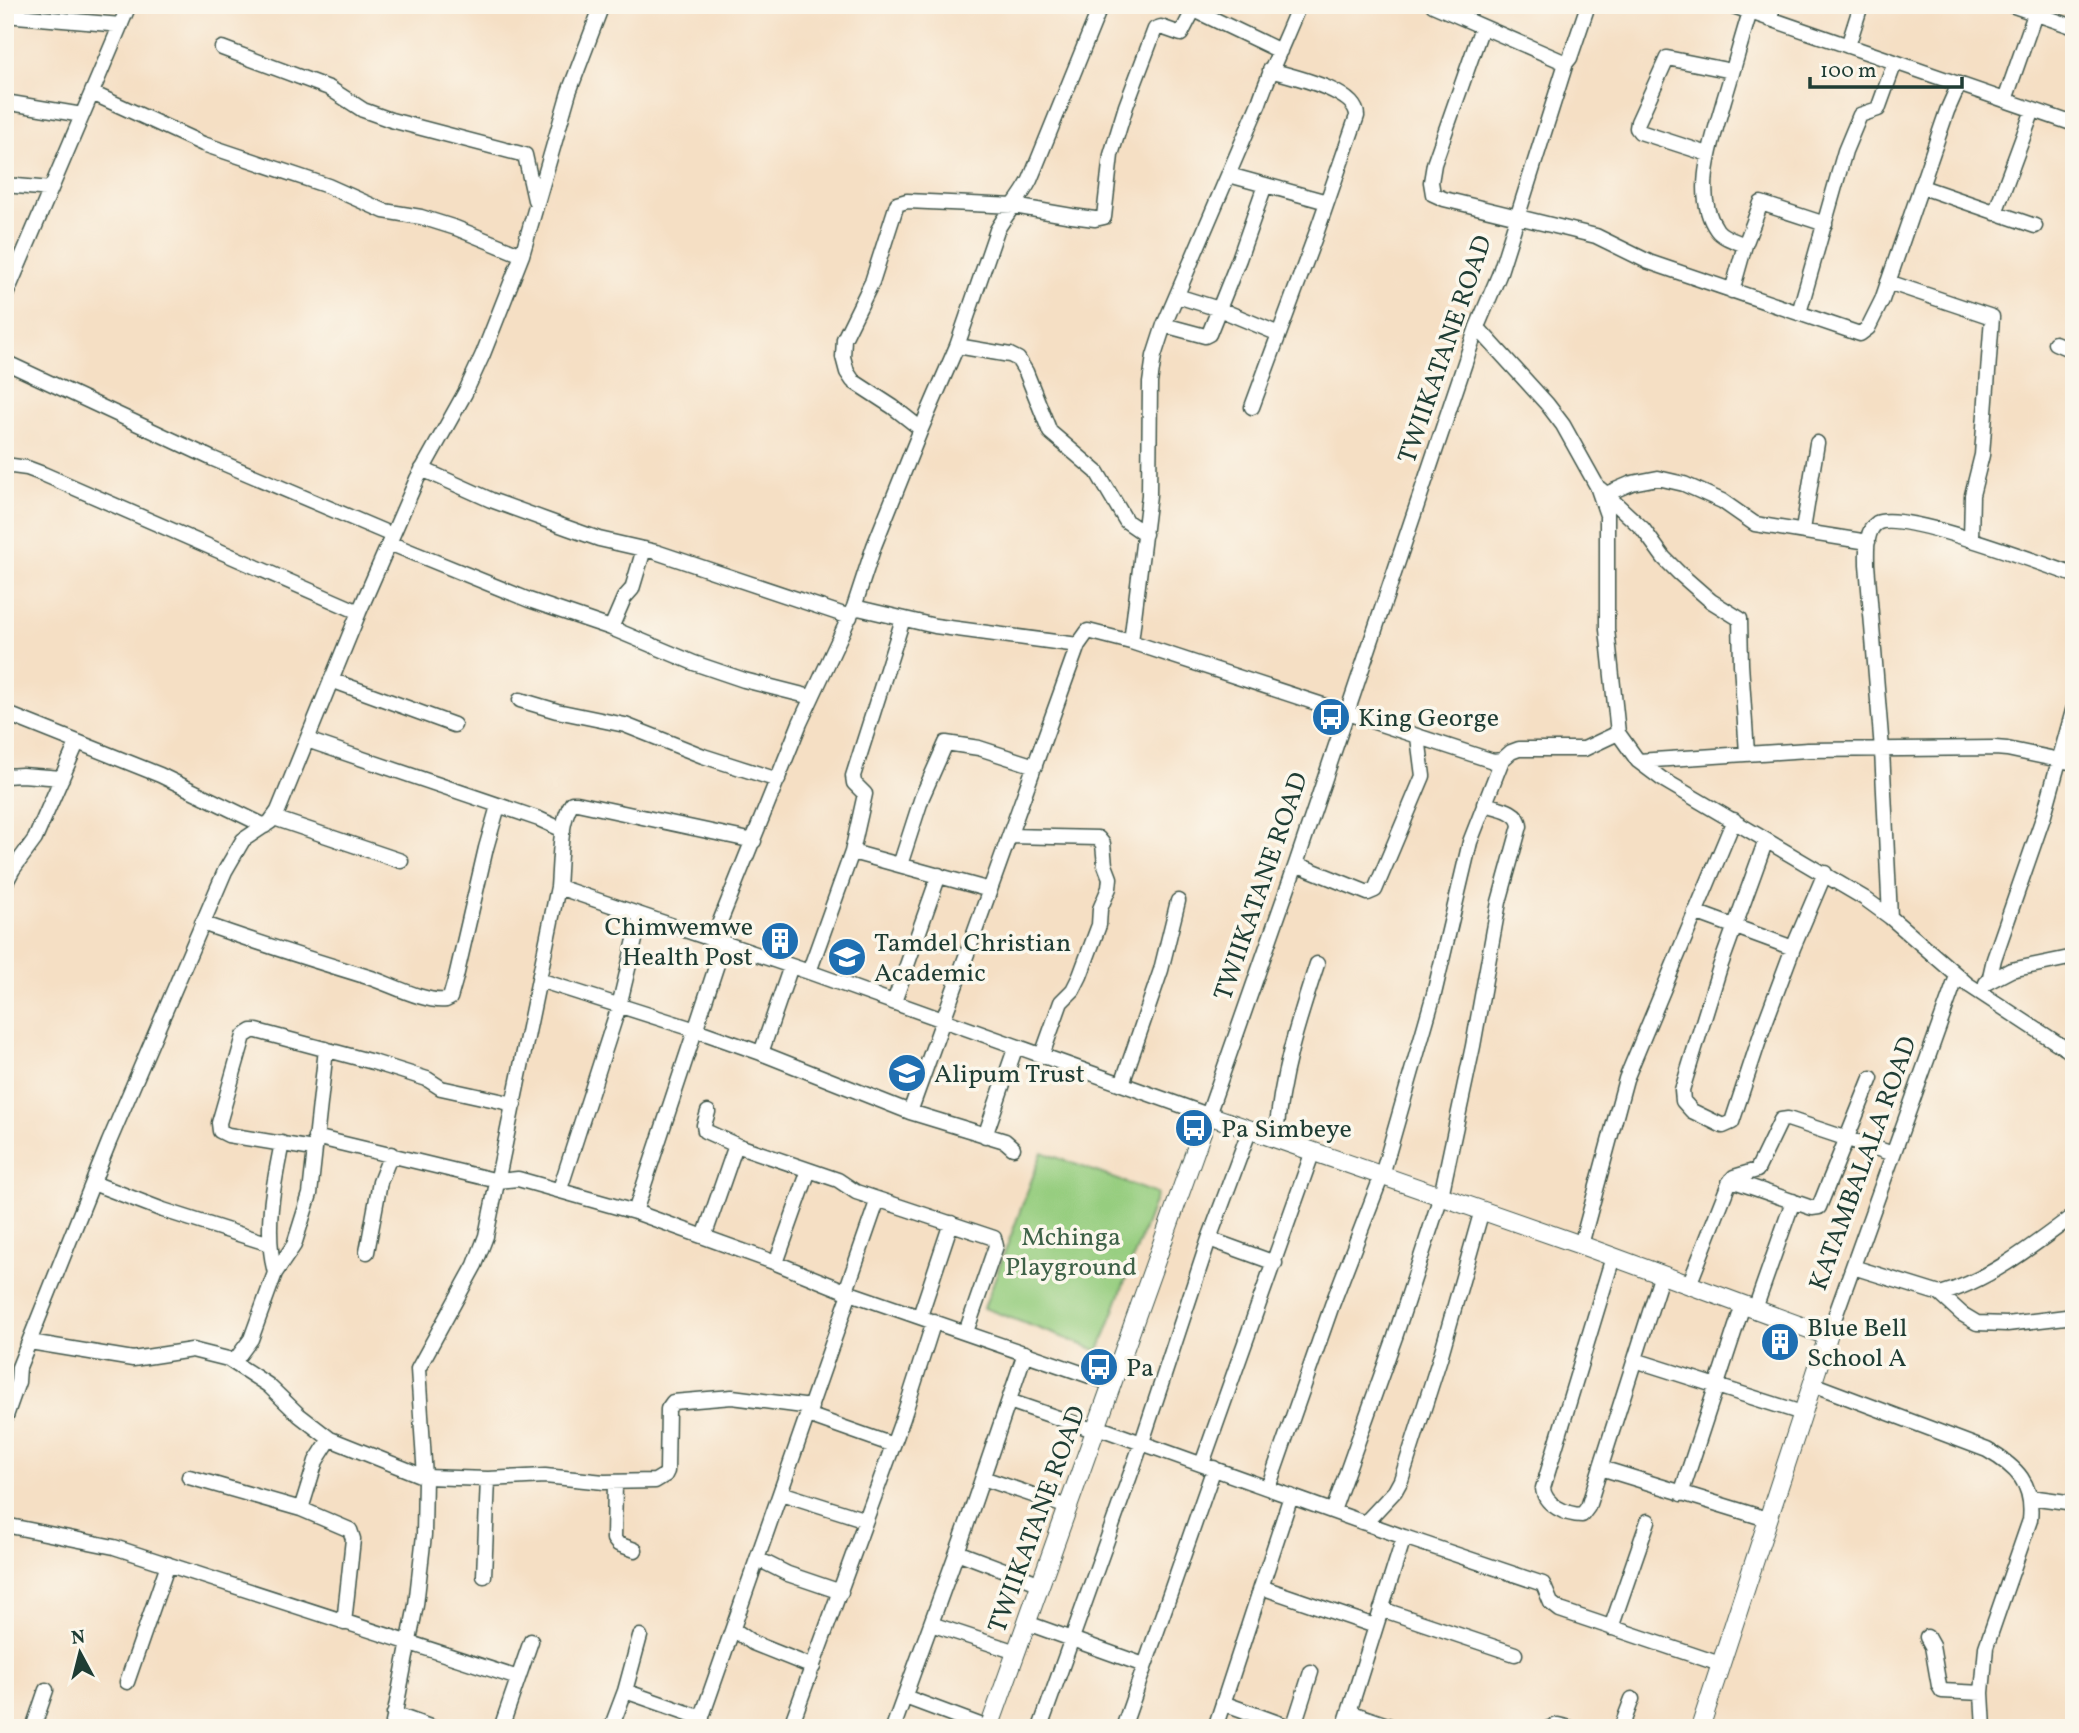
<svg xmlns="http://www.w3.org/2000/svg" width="2079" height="1733" viewBox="0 0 2079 1733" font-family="Vollkorn,serif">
<rect width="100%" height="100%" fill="#fbf7ec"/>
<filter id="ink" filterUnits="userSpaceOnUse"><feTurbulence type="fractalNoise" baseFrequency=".0143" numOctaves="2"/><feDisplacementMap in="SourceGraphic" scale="14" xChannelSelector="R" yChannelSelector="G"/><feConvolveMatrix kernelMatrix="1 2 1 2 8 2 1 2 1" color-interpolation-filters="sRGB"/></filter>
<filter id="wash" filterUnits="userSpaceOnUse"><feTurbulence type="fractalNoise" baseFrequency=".00686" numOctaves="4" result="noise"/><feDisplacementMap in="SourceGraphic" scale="28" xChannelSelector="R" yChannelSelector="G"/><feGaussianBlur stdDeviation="1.57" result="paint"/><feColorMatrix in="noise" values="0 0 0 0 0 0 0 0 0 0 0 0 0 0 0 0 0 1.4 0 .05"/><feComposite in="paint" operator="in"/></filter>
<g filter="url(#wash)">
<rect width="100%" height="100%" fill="#f5dfc4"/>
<path fill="#96cd7f" stroke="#5a855a" stroke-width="2" d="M1042 1152 1157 1194 1099 1351 984 1308Z"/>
</g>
<g filter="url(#ink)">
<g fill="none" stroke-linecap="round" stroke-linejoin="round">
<defs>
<path id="minor" d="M1184 5 1280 51
M1433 5 1566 63
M1730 5 2074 124
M2011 5 2074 27
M5 15 121 25
M1769 19 1774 5
M1482 27 1434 164 1431 182 1433 194 1444 199 1596 236 1649 262 1860 334 1868 328 1882 300 1947 111 1959 84
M1848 46 1861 5
M222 48 329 88 363 110 391 120 525 155 535 200
M92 93 203 144 328 186 384 211 421 217 456 228 522 255
M2005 100 2035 14
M5 102 82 115
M1708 154 1640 132 1637 128 1638 122 1667 58 1732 71
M1229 175 1327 202
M5 185 51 189
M1922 187 2035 226
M1995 213 2033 110
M1745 245C1736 241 1723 238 1717 230 1691 194 1714 137 1724 100 1733 71 1741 41 1750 12
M1888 282 1992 317 1982 455 1972 495 1971 540
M1732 291 1745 245 1761 203 1825 224
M1177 296 1219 309 1279 334
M5 297 129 5
M1799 313 1845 151 1860 115 1878 109 1895 62
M1164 325 1205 336 1209 334 1239 259 1265 185
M1477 327 1547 404 1563 425 1597 486 1607 515V629L1618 733 1638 761 1662 779 1864 898 1890 917 1967 984 2074 1054
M2055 343 2074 351
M957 346 1010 355 1018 359 1026 372 1050 432 1097 472 1126 521 1145 534
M5 362 211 458 392 535
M1252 407 1316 234 1357 116C1357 90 1291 76 1270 70
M921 429 893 407 853 381 847 372 843 357 844 339 872 282 897 204 907 201 1014 206 1072 216 1095 219 1104 217 1111 155 1126 106 1155 29 1161 27 1181 34 1196 5
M5 465 27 468 43 474 359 612
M422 469 491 500 568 528 599 539 656 552 850 617
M1600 489 1643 529 1664 558 1679 573 1711 601 1740 619 1741 664 1747 753
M1606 494 1632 483 1658 478 1684 484 1722 501 1755 524 1868 542
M1803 530 1817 443
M389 543 529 600 611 628 694 663 744 680 811 697
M854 607 935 626 1078 645
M611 628 624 598 632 589 644 549
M1131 642 1149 495 1150 383 1154 356 1164 325 1259 103C1270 70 1286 38 1299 5
M331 680 454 725
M520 700 557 711 625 725 703 756 778 780
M5 713 160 775 265 826
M307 740 539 819 563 830
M1638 761 1808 750 1995 748 2007 749 2074 763
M5 776 22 775 62 778
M274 818 401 861
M1009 836 1098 838 1103 844 1105 865 1110 878 1109 888 1100 909 1099 925 1080 976 1073 990 1061 1002 1042 1055
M1766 840 1720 967 1682 1090 1683 1101 1692 1111 1723 1126 1732 1122 1762 1031 1793 948 1825 873
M852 852 990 890
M1296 864 1368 893 1375 890 1423 776 1418 737
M900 865 922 797 946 743 979 748 1035 766
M5 884 13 869 35 839 77 743
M558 887 809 972 1208 1115 1296 864 1477 327 1499 275 1566 63 1570 58 1588 5
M1695 912 1793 948
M1890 917 1882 750 1867 564C1867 552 1865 531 1877 523 1901 510 2042 564 2074 575
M202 923C258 943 312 960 368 977 390 984 425 1003 446 1000L450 998 456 977 486 848 498 806
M713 939 800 723 854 607 874 546 921 429 957 346 997 230C1007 212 1021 198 1030 180L1101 5
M791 966 761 1053 910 1112 1005 1141 1013 1148
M809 972 852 852 865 794 854 783 853 776 903 619
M539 980 696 1030 761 1053
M1989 981 1994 959 2044 815 2074 707
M1986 983 2011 970 2074 957
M894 1002 939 875
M1122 1084 1161 970 1178 901
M708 1112 704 1125 705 1131 736 1145 838 1180 856 1192 994 1238 996 1246 966 1332
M910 1112 1078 645 1088 631 1131 642 1493 761 1502 760
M985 1136 1016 1046
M315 1137 498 1181 518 1179 635 1212 776 1263 850 1293 1113 1384
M1276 1138C1280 1077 1298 1022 1317 964
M313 1149 228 1135 220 1131 219 1123 244 1036 252 1031H257L373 1062 427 1079 441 1088 514 1104
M1731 1180 1812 1208 1819 1207 1871 1078
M93 1183 163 1210 270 1244
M560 1189 619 1006 641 915
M635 1212 724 943
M704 1237 736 1145
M1209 1239 1275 1263
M1581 1245 1626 1079 1734 820
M367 1252 380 1182 391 1154
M1613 1257 1543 1488C1544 1505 1567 1515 1582 1515L1588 1507 1662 1274
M776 1263 809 1170
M1853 1267 1940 1294 1962 1314 1977 1323 2007 1324 2074 1316
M275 1273C264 1229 273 1187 282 1143
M1689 1285 1729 1183 1734 1177 1757 1170 1781 1120 1788 1119 1893 1154
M846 1291 878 1199
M1940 1294C1988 1281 2034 1245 2074 1215
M1755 1309 1793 1201
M920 1316 951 1223
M1828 1336 1957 976
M30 1342 133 1359 192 1350 228 1359 268 1385 299 1415 330 1439 425 1477 488 1479 545 1476 604 1482 655 1481 665 1475 667 1471 668 1409 673 1402 732 1397 811 1407
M1635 1360 1802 1413
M234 1362 251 1339 275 1273 294 1245 310 1194 326 1049
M1812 1384 1987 1450C2017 1467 2034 1484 2030 1520L1986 1647 1982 1693 1984 1728
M1009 1401 1096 1431
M808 1415 893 1445
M5 1419 18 1382 19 1367 109 1142 225 871 243 840 270 822 278 811 359 612 417 479 465 393 483 354 522 255 569 92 602 5
M1097 1427 1404 1537 1344 1728
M1202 1464 1313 1151
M1601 1468 1767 1519
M189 1477 301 1509 350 1530 353 1539 344 1623
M983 1478 1068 1507
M615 1482 614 1539 618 1544 635 1550
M1268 1488 1332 1305 1382 1175 1434 994 1470 842 1502 760 1511 752 1519 749H1584L1618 733
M781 1493 866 1520
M1681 1494 1743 1305
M2030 1497 2074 1503
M301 1509 316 1461 330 1439
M1333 1511 1395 1337 1441 1196 1473 1046 1499 902 1520 826C1519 810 1497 808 1484 804
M1365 1523 1395 1491 1401 1480 1440 1358 1482 1210
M5 1525 114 1547 518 1678
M1404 1537 1543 1584 1551 1603 1560 1610 1720 1664
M957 1552 1041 1584
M758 1559 788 1574 841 1592
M484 1576 488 1479
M1261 1587 1375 1626
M1381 1609 1515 1654
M1027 1623 1144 1665
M931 1624 1016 1652
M1611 1628 1648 1521
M733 1629 753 1643 813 1667
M640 1636 625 1691 702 1718
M1927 1637 1932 1646 1939 1686 1942 1691 1982 1693
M127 1682 168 1564
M905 1697 988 1728
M1223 1703 1292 1728
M1349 1712 1396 1728
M394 1714 433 1728
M33 1728 46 1690
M392 1728 416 1605 424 1535 425 1477 418 1369 475 1265 486 1236 558 887C560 865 559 821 572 803H577L754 841
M501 1728 531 1641
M611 1728 625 1691
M698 1728 850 1293
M790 1728 903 1418 934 1321
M893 1728 962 1538 1025 1353
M1040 1728 1142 1442 1209 1239 1250 1129
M1123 1728 1214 1468
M1215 1728 1291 1496
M1293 1728 1311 1672
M1549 1728 1558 1725 1571 1728
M1621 1728 1632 1699"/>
<path id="major" d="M989 1728 1208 1115 1581 1245 1828 1336 1700 1728"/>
</defs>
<use href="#minor" stroke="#3f554a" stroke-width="17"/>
<use href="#major" stroke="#3f554a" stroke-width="20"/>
<use href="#minor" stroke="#fff" stroke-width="14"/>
<use href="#major" stroke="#fff" stroke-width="18"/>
</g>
</g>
<defs>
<symbol id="bus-disc" viewBox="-11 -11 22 22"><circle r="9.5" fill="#1f6fb2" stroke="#fbf7ec"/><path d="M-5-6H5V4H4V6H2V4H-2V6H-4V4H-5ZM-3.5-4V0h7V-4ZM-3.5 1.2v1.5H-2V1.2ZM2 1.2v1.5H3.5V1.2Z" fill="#fff"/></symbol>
<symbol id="building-disc" viewBox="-11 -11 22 22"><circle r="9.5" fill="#1f6fb2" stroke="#fbf7ec"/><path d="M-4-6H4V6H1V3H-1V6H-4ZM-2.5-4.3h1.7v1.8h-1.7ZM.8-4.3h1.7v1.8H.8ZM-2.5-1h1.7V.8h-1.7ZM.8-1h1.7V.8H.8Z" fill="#fff"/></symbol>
<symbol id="school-disc" viewBox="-11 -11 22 22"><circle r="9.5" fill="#1f6fb2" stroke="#fbf7ec"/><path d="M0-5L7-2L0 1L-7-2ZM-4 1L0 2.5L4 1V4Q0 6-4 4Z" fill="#fff"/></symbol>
</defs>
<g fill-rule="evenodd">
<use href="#bus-disc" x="1309" y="695" width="44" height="44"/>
<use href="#building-disc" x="758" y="919" width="44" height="44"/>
<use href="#school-disc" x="825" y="935" width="44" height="44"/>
<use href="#school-disc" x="885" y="1051" width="44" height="44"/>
<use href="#bus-disc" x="1172" y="1106" width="44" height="44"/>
<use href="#building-disc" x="1758" y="1320" width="44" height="44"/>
<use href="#bus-disc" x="1077" y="1345" width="44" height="44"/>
</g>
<g text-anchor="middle" stroke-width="7" stroke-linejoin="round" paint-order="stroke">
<g font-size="26" fill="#1f3d34" stroke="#fbf7ec">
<text transform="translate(1444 349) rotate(-71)" y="9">TWIIKATANE ROAD</text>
<text transform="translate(1260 886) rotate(-71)" y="9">TWIIKATANE ROAD</text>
<text transform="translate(1862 1163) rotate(-70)" y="9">KATAMBALALA ROAD</text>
<text transform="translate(1036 1519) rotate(-70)" y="9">TWIIKATANE ROAD</text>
</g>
<g font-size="26" fill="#1f3d34" stroke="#fbf7ec" text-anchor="start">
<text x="1358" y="726">King George</text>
<text x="753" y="935" text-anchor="end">Chimwemwe<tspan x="753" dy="30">Health Post</tspan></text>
<text x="874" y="951">Tamdel Christian<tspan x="874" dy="30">Academic</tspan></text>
<text x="934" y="1082">Alipum Trust</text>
<text x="1221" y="1137">Pa Simbeye</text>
<text x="1807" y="1336">Blue Bell<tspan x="1807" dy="30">School A</tspan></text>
<text x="1126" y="1376">Pa</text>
</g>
<g font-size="26" fill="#3d6147" stroke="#fbf7ec">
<text x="1071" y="1245">Mchinga<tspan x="1071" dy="30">Playground</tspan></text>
</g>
</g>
<rect width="2079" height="1733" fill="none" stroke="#fbf7ec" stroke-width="28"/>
<g transform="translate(80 1653) rotate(353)" stroke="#fbf7ec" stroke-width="5" paint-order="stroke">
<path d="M0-5L12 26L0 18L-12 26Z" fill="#1f3d34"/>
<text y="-10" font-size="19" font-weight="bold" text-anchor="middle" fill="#1f3d34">N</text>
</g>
<path d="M1810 77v10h152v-10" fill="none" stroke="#1f3d34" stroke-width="3.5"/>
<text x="1820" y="77" font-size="21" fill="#1f3d34" stroke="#fbf7ec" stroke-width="5" paint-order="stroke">100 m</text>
</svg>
